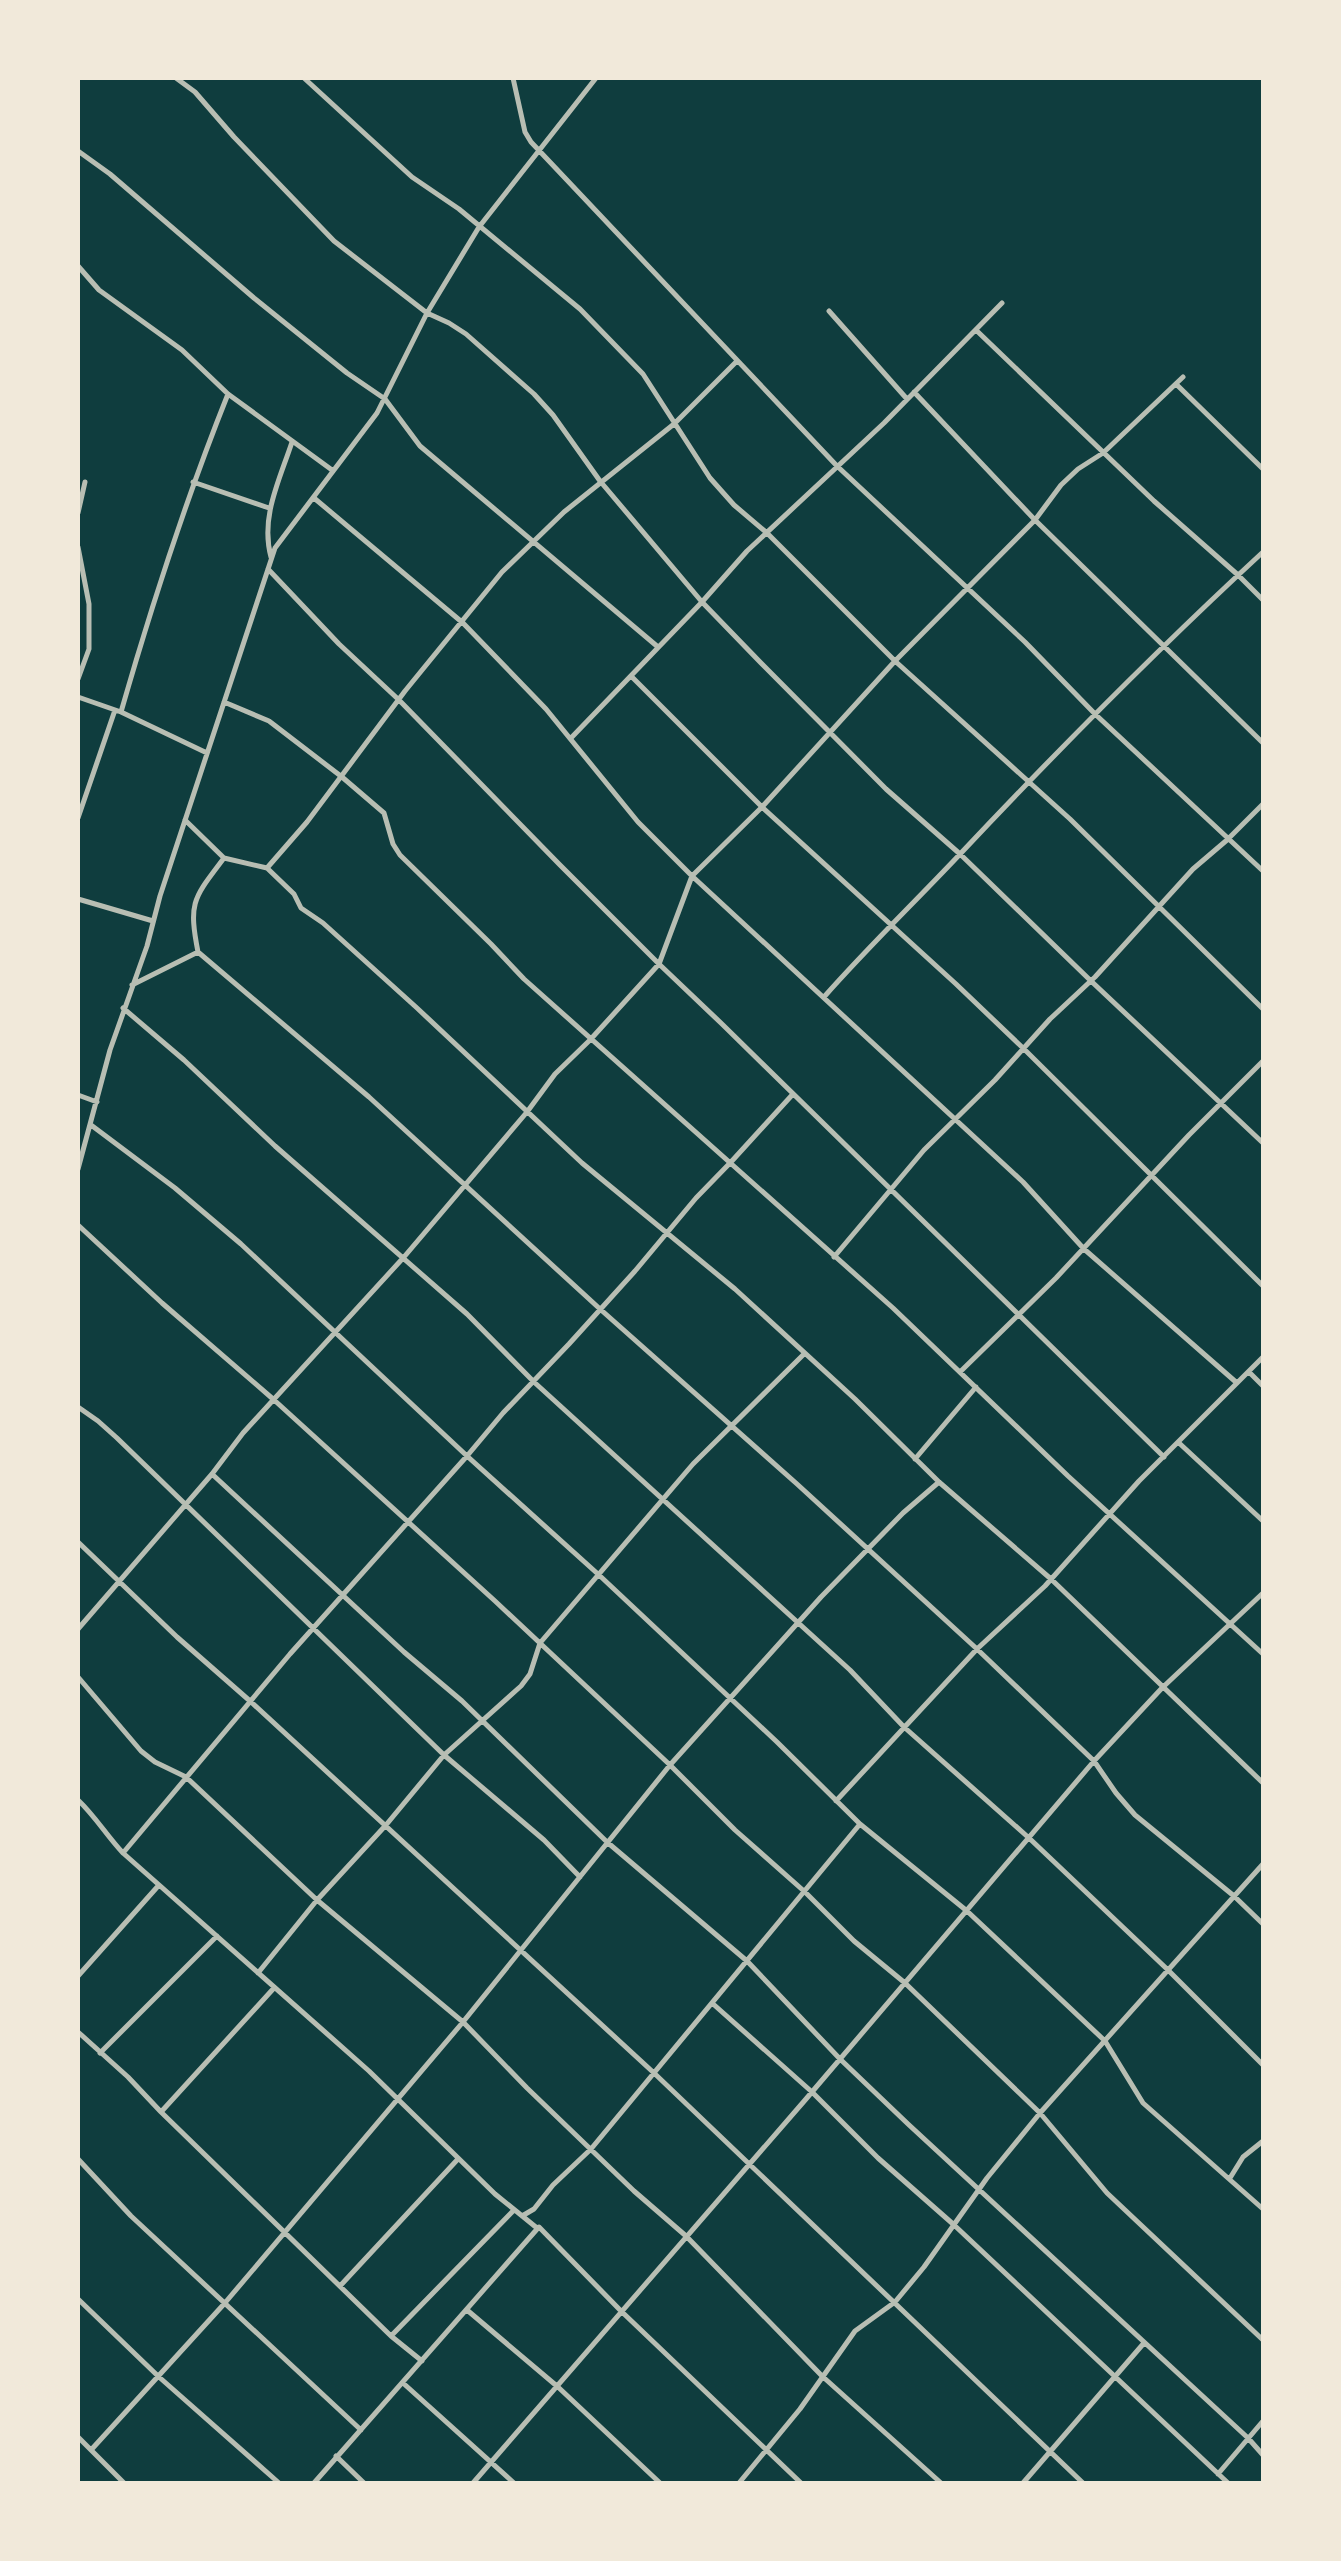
<svg xmlns="http://www.w3.org/2000/svg" width="1341" height="2561" viewBox="0 0 1341 2561" font-family="'Times New Roman',serif">
<rect width="100%" height="100%" fill="#0f3d3e"/>
<g fill="none" stroke-linecap="round" stroke-linejoin="round">
<path stroke="#b8beb3" stroke-width="5" d="M176 78 195 92 234 137 334 241 427 313 449 323 466 334 534 394 553 415 600 481 702 602 761 663 886 789 960 854 1091 981 1263 1143
M304 78 412 177 459 209 580 309 643 374 710 478 734 505 767 533 895 661 1070 819 1263 1009
M513 78 525 132 531 142 837 466 1025 642 1095 714 1263 871
M78 151 110 174 254 298 347 373 385 399 420 446 658 647
M78 266 99 290 182 350 228 394 332 470
M829 311 907 399
M977 331 1154 501 1238 575 1263 600
M1176 384 1263 469
M914 392 1035 520 1263 743
M193 482 269 508
M314 498 463 623 546 709 638 822 692 876 1023 1182 1084 1249 1237 1383
M78 513 85 482
M78 547 89 604V649L78 679
M271 557C260 517 280 479 292 442
M268 569 339 644 399 700 560 865 659 964 722 1024 1164 1457
M631 676 762 807 956 984 1024 1049 1263 1286
M78 697 121 712 207 753
M224 702 269 721 342 777 384 813 393 844 400 855 491 944 524 979 893 1308 1068 1476 1263 1654
M121 712C152 604 186 499 228 394
M571 738 702 602 747 551 884 423 1002 303
M78 818 115 710
M185 820 224 858 267 868 307 822 405 691 502 572 564 512 674 424 737 361
M267 868 294 894 301 908 323 923 417 1008 582 1163 735 1289 855 1399 939 1482 1051 1579 1263 1783
M78 899 153 921
M198 952 369 1097 600 1309 797 1484 977 1649 1094 1761 1116 1793 1135 1815 1234 1896 1263 1924
M132 985 198 952C188 901 194 898 224 858
M824 997C868 947 916 901 962 852 1059 749 1159 648 1263 552
M123 1008 184 1060 275 1146 467 1314 534 1382 850 1670 904 1727 1029 1838 1168 1970 1263 2065
M78 1095 97 1102
M91 1125 175 1188 241 1244 467 1456 599 1575 777 1742 860 1824 967 1911 1105 2041 1143 2103 1263 2209
M78 1169 110 1050 147 946 160 896 275 548 377 413 427 313 479 227 596 78
M78 1225 162 1303 273 1399 495 1601 670 1765 735 1830 805 1892 854 1941 905 1983 1040 2113 1107 2193 1263 2340
M834 1257 924 1150 995 1080 1050 1019 1095 977 1193 869 1227 840 1263 804
M960 1372 1056 1278 1189 1135 1263 1061
M1249 1372 1263 1386
M78 1407 98 1421 117 1438 444 1755 544 1840 580 1877
M1178 1442 1263 1521
M915 1459 976 1387
M212 1474 404 1652 462 1701 607 1842 747 1961 840 2059 908 2124 1248 2438 1263 2455
M78 1542 177 1637 250 1701 654 2073 1083 2483
M78 1629 212 1474 243 1433 404 1257 527 1112 555 1074 590 1040 659 964 692 876 762 807 895 661 1035 520 1061 485 1078 469 1103 453 1183 377
M78 1677 141 1751 155 1762 186 1777 317 1900 463 2022 527 2088 634 2191 686 2236 822 2376 941 2483
M78 1800C95 1816 107 1836 123 1853L369 2071 495 2194 537 2228 539 2227 621 2311 801 2483
M836 1801 977 1649 1045 1586 1139 1481 1263 1357
M123 1853 290 1654 467 1456 503 1413 569 1344 635 1271 696 1198 731 1162 793 1094
M258 1973 317 1900 386 1825 444 1755 521 1686 530 1674 540 1643 693 1464 804 1354
M78 1976 159 1885
M712 2003 812 2092 878 2158 953 2224 1228 2483
M78 2032 128 2077 161 2112 391 2336 422 2361
M100 2053 217 1936
M161 2112 274 1988
M78 2159 131 2216 361 2430
M1230 2178 1243 2157 1263 2141
M522 2216 534 2209 553 2185 591 2149 860 1824
M340 2286 458 2159
M78 2299 159 2377 279 2483
M467 2310 558 2387 660 2483
M391 2336 514 2210
M403 2383 514 2483
M78 2437 124 2483
M91 2450 224 2304 463 2022 670 1765 821 1597 903 1513 939 1482
M336 2456 364 2483
M1218 2474 1263 2421
M314 2483 538 2228
M473 2483 806 2099 1094 1761 1162 1688 1263 1593
M739 2483 800 2409 855 2331 895 2302 924 2267 987 2178 1040 2113 1263 1864
M1023 2483 1144 2343"/>
</g>
<rect width="1341" height="2561" fill="none" stroke="#f1e9da" stroke-width="160"/>
</svg>
